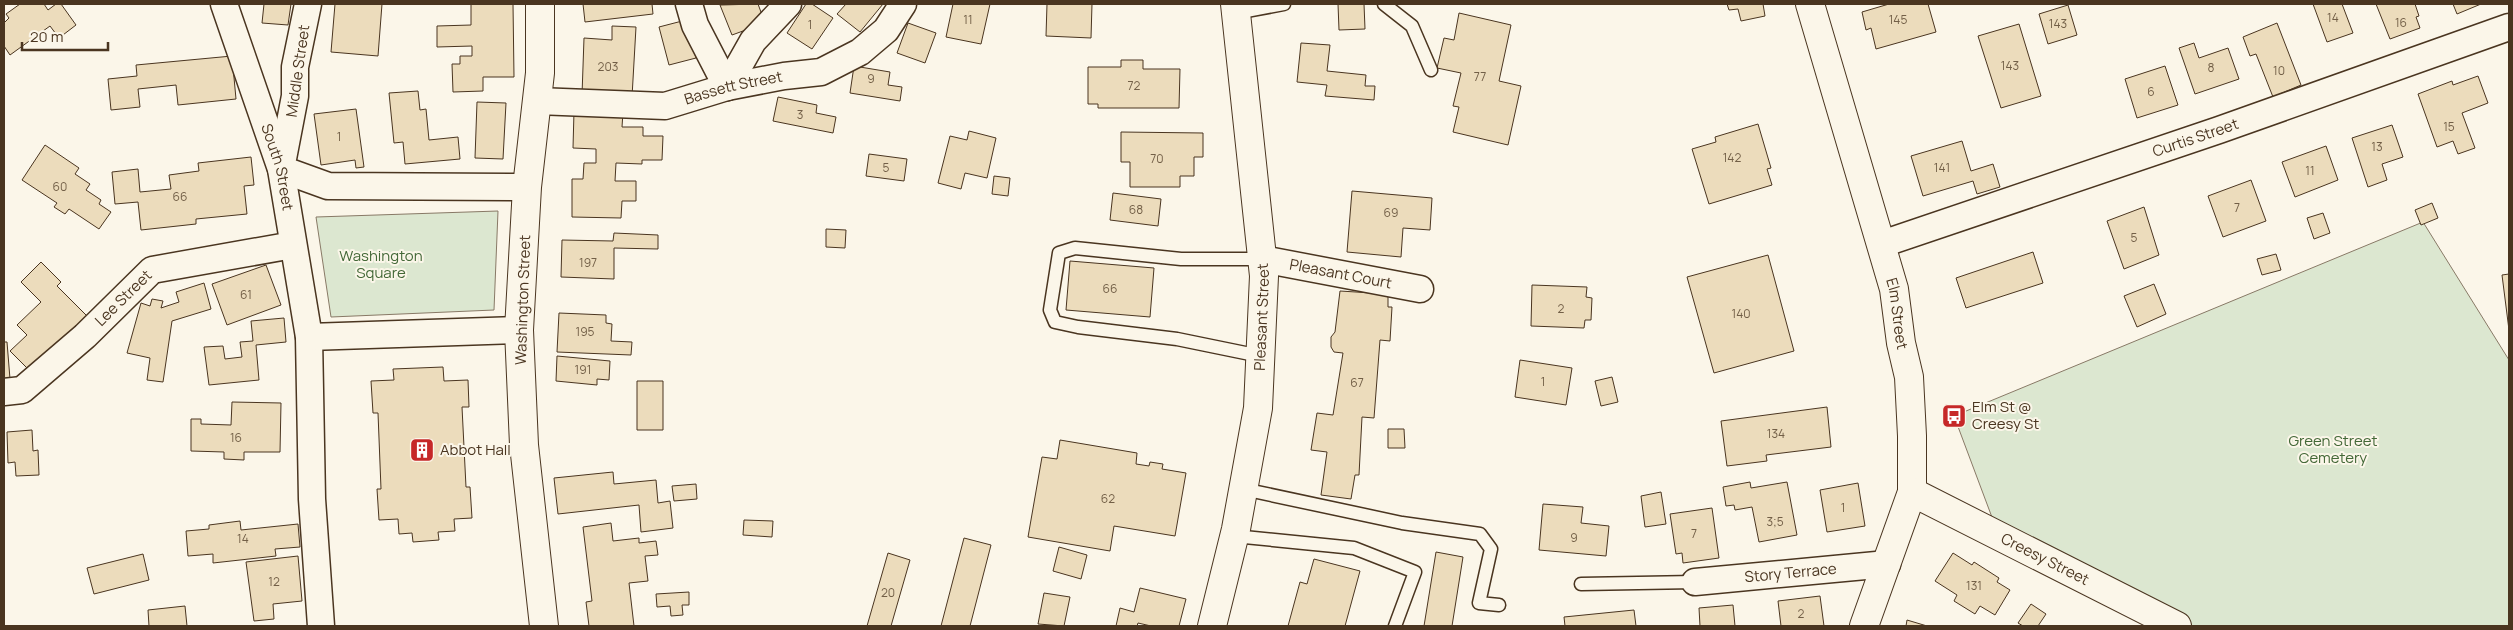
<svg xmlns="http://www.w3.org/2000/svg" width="2513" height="630" viewBox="0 0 2513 630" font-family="Manrope,sans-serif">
<rect width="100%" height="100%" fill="#fbf6e9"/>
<path fill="#dce7d0" stroke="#887966" d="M498 211 494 310 331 317 316 217Z
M2423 222 2509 360V626H2180L1999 536 1954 416Z"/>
<path fill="#ecdcbc" stroke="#4a3520" d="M20 4H44L48 10 56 4H61L76 25 59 38 50 26 10 55 4 46V23L9 18 6 14Z
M264 4H291L288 25 262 23Z
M335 4H382L378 56 331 52Z
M471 4H513L514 77H483V91L453 92 452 64H460V56H472V46L437 47V26L471 25Z
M583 4H652L653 14 585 22Z
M758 4 765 23 732 35 720 5Z
M806 4H812L833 18 812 49 787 33Z
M846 4H883L860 32 837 14Z
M953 4H990L981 44 946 37Z
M1047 4H1092L1091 38 1046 36Z
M1338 4H1364L1365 29 1339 30Z
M1727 4H1763L1765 16 1741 21 1738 9 1729 10Z
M1889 4H1928L1936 32 1876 49 1871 28 1866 30 1862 12Z
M2313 4H2342L2353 33 2327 42Z
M2376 4H2415L2419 16 2416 17 2420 28 2390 39Z
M2453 4H2481L2457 14Z
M2068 5 2077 35 2048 44 2039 14Z
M1459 13 1511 25 1499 81 1521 86 1508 145 1453 132 1459 107 1453 106 1461 73 1437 68 1444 38 1454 40Z
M686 20 696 58 669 65 659 27Z
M908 23 936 33 925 63 897 53Z
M2277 23 2301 85 2273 97 2256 54 2250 56 2243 37Z
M2019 24 2041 96 2001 108 1978 36Z
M612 26 636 27 632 97 582 95 584 38 612 40Z
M1301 43 1330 45 1327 71 1366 75 1365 86H1375L1374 100 1325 96 1327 85 1297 82Z
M2194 43 2199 58 2228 48 2239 79 2195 94 2179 48Z
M232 56 236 99 178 105 176 85 138 89 140 107 111 110 108 79 137 76 136 65Z
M1121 60H1143V69H1180L1179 108H1098V104H1088V67H1121Z
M854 66 890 72 888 85 902 87 900 101 850 93Z
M2165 66 2178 105 2137 118 2125 79Z
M2478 76 2488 103 2462 113 2475 148 2458 154 2453 141 2437 147 2418 94 2452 81 2453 85Z
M418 91 420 110 426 109 429 140 458 137 460 159 405 164 403 142 394 143 389 93Z
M778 97 817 105 816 113 836 117 833 133 773 121Z
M477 102 506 103 503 159 475 158Z
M356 109 364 167 356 168 355 160 321 165 314 114Z
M574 111 623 112 622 127H643V136H663L662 160H642V164L616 163 615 181H636V201H622L621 218 572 217V179H583L584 163H596V149L573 148Z
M1758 124 1771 168 1767 169 1772 185 1709 204 1692 149 1716 142 1715 137Z
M2392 125 2403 157 2382 164 2387 180 2368 187 2352 138Z
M969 131 996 138 987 178 965 173 961 189 938 183 950 136 967 140Z
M1121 132 1203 133V157H1194V176H1180V187H1130V162H1121Z
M1962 141 1971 171 1993 164 2000 187 1977 194 1973 181 1923 196 1911 156Z
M45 145 79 168 75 174 90 184 86 190 101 200 99 204 111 212 99 229 69 209 65 214 54 207 57 203 22 180Z
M2326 146 2338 180 2295 197 2282 162Z
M869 154 907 159 904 181 866 176Z
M251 157 254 185 244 186 247 214 196 219V224L141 230 138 202 115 204 112 172 138 169 140 192 171 189 169 175 199 171 198 163Z
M994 176 1010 178 1008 196 992 194Z
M2251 180 2266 221 2223 237 2208 196Z
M1352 191 1432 198 1430 230 1403 228 1401 257 1347 252Z
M1113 193 1161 199 1158 226 1110 220Z
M2432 203 2438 218 2421 225 2415 210Z
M2144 207 2159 255 2124 269 2107 221Z
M2323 213 2330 233 2314 239 2307 218Z
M826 229 846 230 845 248 826 247Z
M614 233 658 235V249L614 248V279L561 277 562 240 613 241Z
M2033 252 2043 283 1966 308 1956 278Z
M2276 254 2281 270 2262 275 2257 259Z
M1768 255 1794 351 1714 373 1687 277Z
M1070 261 1154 268 1150 317 1066 310Z
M41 262 61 282 57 286 91 320 35 376 10 351 27 335 17 325 41 302 21 282Z
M266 265 281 305 227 325 212 284Z
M2509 274V330L2502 275Z
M204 283 211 309 172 321 163 382 147 380 150 358 127 353 141 303 150 306 152 299 163 301 161 308 179 302 176 292Z
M2154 284 2166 314 2137 327 2124 296Z
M1532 285 1587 287 1586 297 1592 298 1591 320H1585L1584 328 1531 326Z
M1340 291 1388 294V307H1392L1390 341 1380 340 1374 418 1362 417 1359 475H1355L1351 499 1321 495 1327 452 1311 450 1317 413 1333 415 1343 353 1334 352 1331 347V337L1335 332Z
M559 313 606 315V323L612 324 611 341 632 342 631 355 557 352Z
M284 318 286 342 256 345 259 380 209 385 204 347 223 346 225 359 242 357 240 342 253 341 251 321Z
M4 342H7L10 379H4Z
M557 356 610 361 609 380 597 379V385L556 381Z
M1520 360 1572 368 1566 405 1515 397Z
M443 367 444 381 468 380 469 407H462L466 487H470L472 518 454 519 455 531 438 532 439 540 413 542 412 533 399 534 398 519 379 520 377 489H381L378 413H373L371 381 394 380 393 369Z
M1612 377 1618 402 1601 406 1595 381Z
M637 381H663V430H637Z
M232 402 281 403 280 452H244V460L224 459V452L191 451V419H201V424L231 425Z
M1827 407 1831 447 1766 455 1767 461 1727 466 1721 421Z
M1388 429H1404L1405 448H1388Z
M32 430 33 451 38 450 39 475 16 476 15 462 8 463 7 432Z
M1060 440 1137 453 1136 464 1149 466 1150 462 1163 464 1162 469 1186 473 1175 536 1114 526 1110 551 1028 537 1042 457 1057 459Z
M613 472 614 484 656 480 658 503 670 501 673 528 641 532 639 505 558 514 554 478Z
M1750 482 1751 488 1787 482 1797 535 1759 542 1752 507 1735 510 1734 505 1726 506 1723 487Z
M1858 483 1865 526 1827 532 1820 490Z
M696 484 697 499 674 501 672 486Z
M1661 492 1666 524 1645 527 1641 496Z
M1543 504 1583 507 1581 523 1609 526 1606 556 1539 550Z
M1712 508 1719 558 1683 563 1682 553 1676 554 1670 514Z
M744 520 773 521 772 537 743 535Z
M240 521 241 530 298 524 300 547 275 549 276 556 213 563V554L188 556 186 531 209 529V525Z
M611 523 613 541 639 538V543L656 541 658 555 645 556 648 581 629 583 634 626H589L586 602 592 601 583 527Z
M964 538 991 545 970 626H941Z
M1059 547 1087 555 1081 579 1053 571Z
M1436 552 1463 557 1452 626H1424Z
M888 553 910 560 891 626H867Z
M1953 553 1972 565 1974 562 1999 578 1997 582 2010 590 1995 615 1980 606 1975 614 1954 601 1957 595 1935 581Z
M143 554 149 580 94 594 87 568Z
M298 556 302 601 273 604 274 619 254 621 246 562Z
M1314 559 1360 571 1345 626H1288L1300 582 1307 584Z
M1140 588 1186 599 1179 626H1151L1138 623 1137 626H1116L1120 608 1134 612Z
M689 592V605H682L683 615 671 616 670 606 657 607 656 594Z
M1044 593 1070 597 1064 626 1038 624Z
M1820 596 1824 626H1781L1778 601Z
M2031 604 2046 614 2038 626H2023L2018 623Z
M1733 605 1735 626H1700L1699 608Z
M185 606 187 626H149L148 610Z
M1634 610 1636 626H1565L1564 617Z
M1907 620 1927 626H1906Z"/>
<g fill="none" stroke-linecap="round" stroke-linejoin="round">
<defs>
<path id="service" d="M1384 4 1412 26 1431 70
M1236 13 1284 4
M1260 356 1177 339 1078 327 1055 322 1050 310 1059 253 1075 248 1181 259H1262
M1243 489 1402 523 1480 534 1491 549 1479 603 1499 605
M1234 536 1354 548 1415 572 1395 626
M1581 584 1695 582"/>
<g id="minor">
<path id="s1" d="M224 4 281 169 309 337 312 499 321 626"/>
<path d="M308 4 295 67V96L281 169 328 186 527 187"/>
<path d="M689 4 695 25 727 87"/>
<path d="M727 87 753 41 788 4"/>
<path id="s2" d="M537 101 665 106 727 87 784 76 821 72 860 52 886 30 903 4"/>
<path id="s3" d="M1882 244 2219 130 2509 27"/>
<path id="s4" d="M1262 259 1420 289"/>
<path d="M309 337 519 330"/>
<path id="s5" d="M4 392 22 390 85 336 152 270 293 245"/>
<path id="s6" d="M1695 582 1887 564"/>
</g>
<g id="tertiary">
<path id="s7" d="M1212 626 1236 529 1258 408 1264 276 1235 4"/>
</g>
<g id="secondary">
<path d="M540 4V73L527 187 519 330 524 445 544 626"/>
<path id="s8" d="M1810 4 1894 289 1901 343 1909 377 1912 436V492L1864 626"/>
<path id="s9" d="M1912 492 2177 626"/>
</g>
</defs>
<use href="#service" stroke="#4a3520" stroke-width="15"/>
<use href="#minor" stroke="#4a3520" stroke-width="29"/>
<use href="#tertiary" stroke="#4a3520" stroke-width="30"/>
<use href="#secondary" stroke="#4a3520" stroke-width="30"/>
<use href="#service" stroke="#fbf6e9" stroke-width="12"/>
<use href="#minor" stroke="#fbf6e9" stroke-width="26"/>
<use href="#tertiary" stroke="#fbf6e9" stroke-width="28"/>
<use href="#secondary" stroke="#fbf6e9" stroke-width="28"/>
</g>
<defs>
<symbol id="bus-square" viewBox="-11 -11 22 22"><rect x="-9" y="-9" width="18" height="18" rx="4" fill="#c62828" stroke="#fbf6e9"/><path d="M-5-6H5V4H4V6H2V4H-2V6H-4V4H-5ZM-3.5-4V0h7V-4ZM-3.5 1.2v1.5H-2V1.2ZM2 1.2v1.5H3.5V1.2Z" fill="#fff"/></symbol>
<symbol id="building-square" viewBox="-11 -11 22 22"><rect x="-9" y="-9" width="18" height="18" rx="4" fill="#c62828" stroke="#fbf6e9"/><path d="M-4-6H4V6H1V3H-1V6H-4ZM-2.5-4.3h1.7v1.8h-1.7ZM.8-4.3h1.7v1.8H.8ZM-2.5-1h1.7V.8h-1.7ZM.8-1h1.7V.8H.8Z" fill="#fff"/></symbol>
</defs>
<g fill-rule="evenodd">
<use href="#bus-square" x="1940" y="402" width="28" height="28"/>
<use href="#building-square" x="408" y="436" width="28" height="28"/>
</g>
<g text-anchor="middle" stroke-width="4" stroke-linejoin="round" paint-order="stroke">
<g font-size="12" fill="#725f47">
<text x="2333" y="22">14</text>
<text x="968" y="24">11</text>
<text x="1898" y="24">145</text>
<text x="2401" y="27">16</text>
<text x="2058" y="28">143</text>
<text x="810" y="29">1</text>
<text x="2010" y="70">143</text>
<text x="608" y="71">203</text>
<text x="2211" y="72">8</text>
<text x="2279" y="75">10</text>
<text x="1480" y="81">77</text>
<text x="871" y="83">9</text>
<text x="1134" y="90">72</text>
<text x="2151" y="96">6</text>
<text x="800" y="119">3</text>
<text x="2449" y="131">15</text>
<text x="339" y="141">1</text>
<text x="2377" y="151">13</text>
<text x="1732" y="162">142</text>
<text x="1157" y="163">70</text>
<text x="886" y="172">5</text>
<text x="1942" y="172">141</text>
<text x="2310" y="175">11</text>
<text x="60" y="191">60</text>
<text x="180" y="201">66</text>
<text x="2237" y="212">7</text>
<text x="1136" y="214">68</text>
<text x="1391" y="217">69</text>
<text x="2134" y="242">5</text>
<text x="588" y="267">197</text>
<text x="1110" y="293">66</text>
<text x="246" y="299">61</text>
<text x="1561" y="313">2</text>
<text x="1741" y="318">140</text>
<text x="585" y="336">195</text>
<text x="583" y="374">191</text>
<text x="1543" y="386">1</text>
<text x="1357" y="387">67</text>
<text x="1776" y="438">134</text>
<text x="236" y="442">16</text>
<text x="1108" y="503">62</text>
<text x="1843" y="512">1</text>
<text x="1775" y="526">3;5</text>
<text x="1694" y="538">7</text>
<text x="1574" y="542">9</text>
<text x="243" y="543">14</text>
<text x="274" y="586">12</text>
<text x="1974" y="590">131</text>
<text x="888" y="597">20</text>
<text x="1801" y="618">2</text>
</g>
<g font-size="15" fill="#4a3520" stroke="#fbf6e9">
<text transform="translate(298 71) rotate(-82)" y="5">Middle Street</text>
<text dy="5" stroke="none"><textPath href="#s2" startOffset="199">Bassett Street</textPath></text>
<text dy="5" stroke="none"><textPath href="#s3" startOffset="331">Curtis Street</textPath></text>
<text dy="5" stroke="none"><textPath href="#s1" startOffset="172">South Street</textPath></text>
<text dy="5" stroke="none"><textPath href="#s4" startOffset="80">Pleasant Court</textPath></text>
<text dy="5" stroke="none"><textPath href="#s5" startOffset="155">Lee Street</textPath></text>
<text transform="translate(523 300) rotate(-88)" y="5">Washington Street</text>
<text dy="5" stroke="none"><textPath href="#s8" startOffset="322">Elm Street</textPath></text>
<text dy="5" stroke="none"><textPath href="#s7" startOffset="314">Pleasant Street</textPath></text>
<text dy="5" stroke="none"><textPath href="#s9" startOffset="149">Creesy Street</textPath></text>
<text dy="5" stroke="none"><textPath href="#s6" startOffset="96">Story Terrace</textPath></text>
</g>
<g font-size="15" fill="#436837" stroke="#fbf6e9">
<text x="381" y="261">Washington<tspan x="381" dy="17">Square</tspan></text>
<text x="2333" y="446">Green Street<tspan x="2333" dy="17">Cemetery</tspan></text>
</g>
<g font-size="15" fill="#4a3520" stroke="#fbf6e9" text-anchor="start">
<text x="1972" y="412">Elm St @<tspan x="1972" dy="17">Creesy St</tspan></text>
<text x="440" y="455">Abbot Hall</text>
</g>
</g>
<rect width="2513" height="630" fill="none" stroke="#4a3520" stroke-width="10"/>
<path d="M22 42v8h86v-8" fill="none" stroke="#4a3520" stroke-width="2.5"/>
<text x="30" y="42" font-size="15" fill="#4a3520" stroke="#fbf6e9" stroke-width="4" paint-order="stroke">20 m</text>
</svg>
